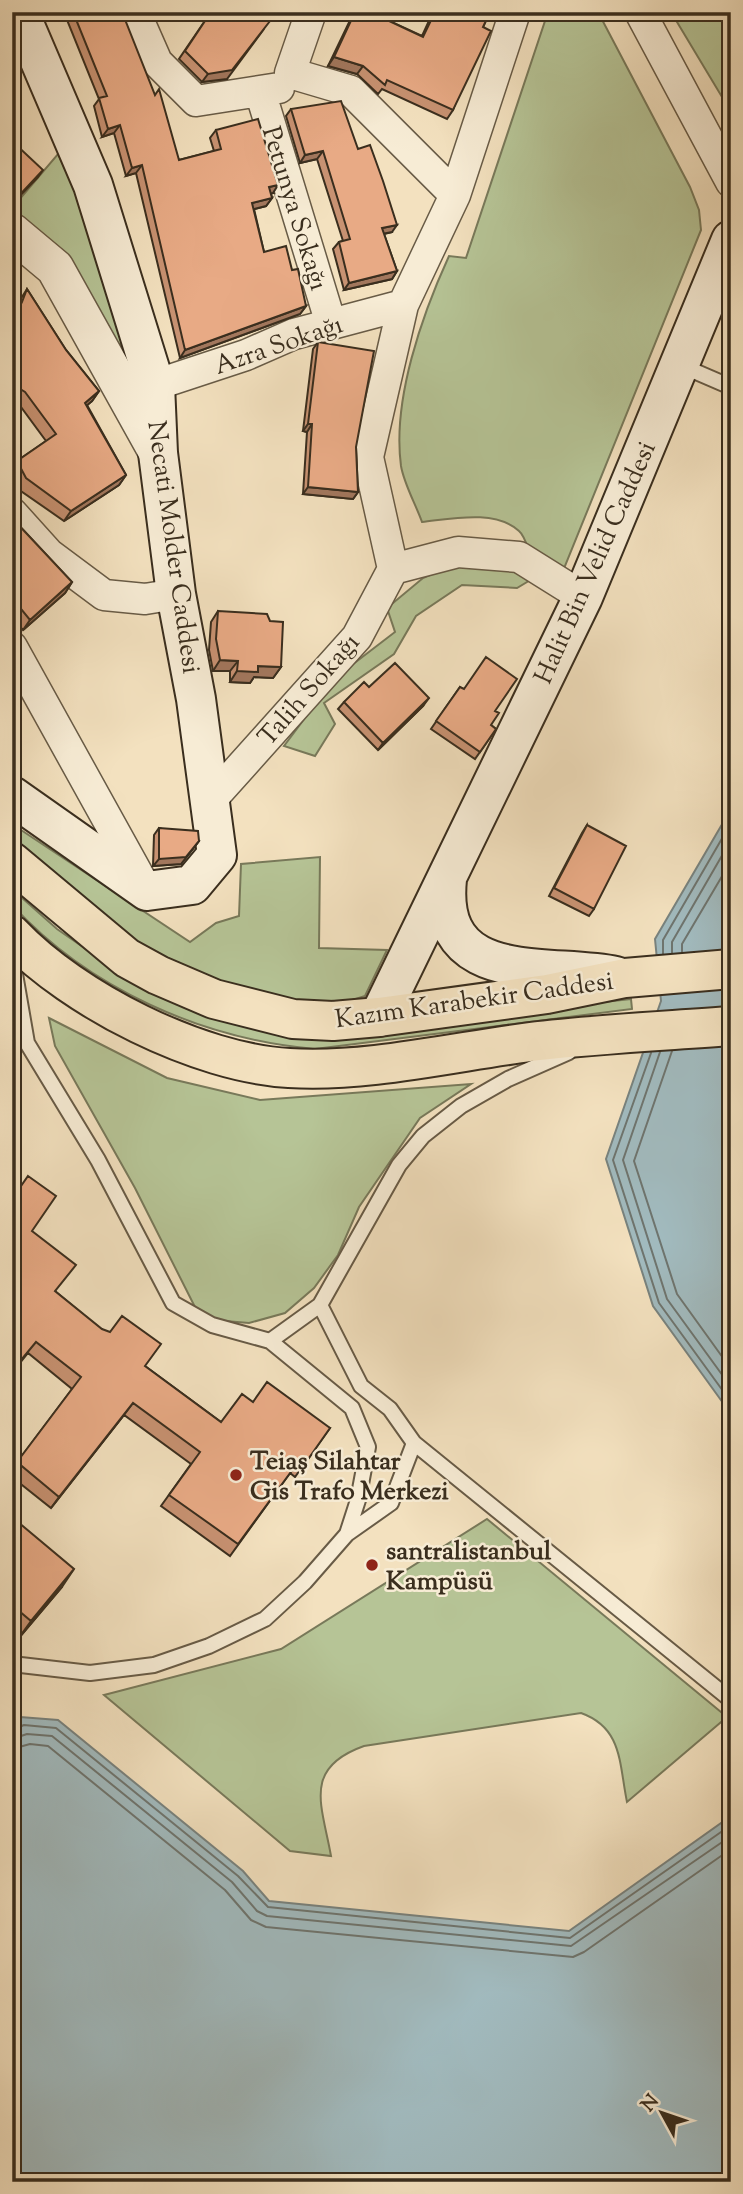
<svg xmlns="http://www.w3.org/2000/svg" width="743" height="2194" viewBox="0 0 743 2194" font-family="'Sorts Mill Goudy',serif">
<rect width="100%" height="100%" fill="#f3e1bf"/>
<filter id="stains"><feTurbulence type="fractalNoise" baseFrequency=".00286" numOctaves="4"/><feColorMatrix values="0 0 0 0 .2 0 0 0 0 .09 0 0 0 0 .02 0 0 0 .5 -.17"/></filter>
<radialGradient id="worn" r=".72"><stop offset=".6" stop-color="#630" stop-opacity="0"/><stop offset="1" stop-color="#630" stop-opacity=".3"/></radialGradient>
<path fill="#b6c496" stroke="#78795a" stroke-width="2" d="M548 12H598L690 187 699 210 701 230 563 571 531 556C528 549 525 536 519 531 495 509 451 519 422 522 416 505 404 484 401 466 392 400 422 315 449 256L466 258Z
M671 12H731V112Z
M58 154 94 230 130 354 84 312 12 224V208Z
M457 563 506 569 532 579 517 588 462 585 416 616 394 654 324 703 335 724 315 756 284 746 335 678 395 632 387 608 423 578Z
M12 824 190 942 216 923 239 916 241 864 320 857 319 948 387 950 365 996 324 1009 216 984 160 958 106 924 12 845Z
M12 889 57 929 93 954 173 999 531 1010 631 999 632 1009 315 1049C202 1039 89 989 12 905Z
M49 1018 167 1078 260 1100 471 1084 420 1118 359 1207 338 1255 314 1288 285 1313 249 1323 201 1319 135 1188 55 1046Z
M487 1519 727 1717 627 1802C619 1764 623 1728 581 1713L364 1746C302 1768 322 1805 331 1856L290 1851 104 1695 281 1649Z"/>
<path fill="#a1babe" stroke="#78827e" stroke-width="2" d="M731 809V1414L653 1306 606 1159 661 1001 655 939Z
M20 1717 58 1720 243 1871 269 1901 569 1931 731 1816V2182H12V1726Z"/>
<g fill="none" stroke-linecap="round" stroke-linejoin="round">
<path stroke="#6e746e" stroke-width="2" d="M682 952V944L731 861
M672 953V942L731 840
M663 954V940L731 823
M672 1051 634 1161 677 1294 731 1369
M660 1052 623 1160 667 1299 731 1387
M651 1053 613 1160 659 1303 731 1402
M12 1730 24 1725 56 1728 238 1876 268 1907 570 1938 731 1825
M12 1739 27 1734 52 1736 232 1882 257 1911 267 1916 571 1946 731 1836
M12 1749 30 1744 48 1746 225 1890 251 1920 266 1927 573 1957 584 1952 731 1849"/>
<defs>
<path id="service" d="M680 365 731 387
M15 945V974L27 1043 98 1160 173 1303 212 1325 270 1341 352 1408 368 1447 358 1500 347 1534
M320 1305 361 1386 390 1409 414 1443 731 1700
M270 1341 320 1305 399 1165 423 1136 461 1106 508 1079 569 1052
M12 1664 90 1673 154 1665 209 1646 265 1619 305 1582 347 1534 391 1503 414 1443"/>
<path id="minor" d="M135 12 157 62 196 101 279 88
M311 12 290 73 351 91 455 195 403 305 368 457 393 569 458 552 519 557 583 597
M640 12 731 182
M260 91 331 324
M455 195 515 12
M155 385 246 355 294 334 403 305
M12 513 49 554 104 595 145 599 176 594
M12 647 145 887
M210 801 357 637 393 569"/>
<path id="tertiary" d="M12 232 55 268 158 453"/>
<path id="secondary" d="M12 796 147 891 192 885 217 855 196 699 176 594 158 453 155 385 93 185 19 12
M447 879C436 988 547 962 616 976
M379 1017 583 597 731 240"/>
<path id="primary" d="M12 862 127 958 158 975 214 999 293 1019 333 1021 379 1017 547 994 625 978 731 969
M12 935C74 1000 198 1063 289 1068 365 1073 454 1052 530 1042 597 1034 664 1031 731 1026"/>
</defs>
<use href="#service" stroke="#685b46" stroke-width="18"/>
<use href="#minor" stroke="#685b46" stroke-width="33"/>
<use href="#tertiary" stroke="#685b46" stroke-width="40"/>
<use href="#secondary" stroke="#3a2e1e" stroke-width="42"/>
<use href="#primary" stroke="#3a2e1e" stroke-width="42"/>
<use href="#service" stroke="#f7ecd5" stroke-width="14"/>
<use href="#minor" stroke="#f7ecd5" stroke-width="30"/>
<use href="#tertiary" stroke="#f7ecd5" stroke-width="37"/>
<use href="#secondary" stroke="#f7ecd5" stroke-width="38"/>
<use href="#primary" stroke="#f3e1bf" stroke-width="38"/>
</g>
<path fill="#c89272" stroke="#3a2e1e" stroke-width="2" d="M73 12 179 160 214 151 210 138 216 130 273 193H271L272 198 266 206 254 209 264 252 292 270 306 306 300 314 180 358 136 173 126 176 114 133 102 137 94 106 99 99 67 20Z
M211 12 227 79 202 82 179 59Z
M354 12H370L422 36 433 12H490L483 27 453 110 447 119 382 89 378 94 357 74 328 66Z
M291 109 358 149 392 232 384 234 397 271 392 279 344 290 333 249 339 242 343 241 317 159 300 163 286 116Z
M27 289 66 350 99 391 92 401 87 405 126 475 119 485 64 521 18 489 12 477V468L17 461 46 441 18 403 12 399V292L20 300Z
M318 342 356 447 358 492 353 499 303 494 307 432 303 431 313 349Z
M12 518 72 582 65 593 23 630 12 618Z
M218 611 281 667 273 678 254 677 250 683 230 682V671H213L209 650 211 622Z
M369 687 423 706 378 750 338 709 344 702Z
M460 687 495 711 491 725 496 729 475 759 431 729Z
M587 825 594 909 589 916 549 896 582 833Z
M159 828 199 841 181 864 153 866 154 835Z
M12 1199 32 1231 56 1292 145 1366 221 1422 253 1402 330 1428 295 1477 290 1473 230 1556 161 1506 191 1464 124 1415 51 1508 12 1477V1469L72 1389 28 1353 12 1373Z
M12 1517 62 1587 18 1639 12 1633Z"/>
<path fill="#a2775d" stroke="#3a2e1e" stroke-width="2" d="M264 29 227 79 202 82 208 74Z
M334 57 363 66 357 74 328 66Z
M120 125 114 133 102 137 108 129Z
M323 151 317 159 300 163 305 155Z
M142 165 136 173 126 176 132 168Z
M43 170 38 177 12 204 15 200Z
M278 185 273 193 264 195 269 187Z
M272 198 266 206 247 211 252 203Z
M397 225 392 232 377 235 382 228Z
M397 271 392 279 344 290 349 283Z
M306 306 300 314 180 358 185 350Z
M99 391 92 401 78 413 85 403Z
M308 424H312L307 432 303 431Z
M126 475 119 485 64 521 71 511Z
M308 487 358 492 353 499 303 494Z
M72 582 65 593 23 630 30 620Z
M220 660 238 661 230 671H213Z
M258 666 281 667 273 678 254 677 250 683 230 682 237 671Z
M429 698 423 706 378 750 383 743Z
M199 841 181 864 153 866 159 859Z
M133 1403 124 1415 51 1508 59 1497Z
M74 1569 62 1587 18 1639 31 1621Z"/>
<path fill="#e8aa85" stroke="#3a2e1e" stroke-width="2" d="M73 12H122L155 95 159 89 179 160 221 149 216 130 258 119 278 185 269 187 272 198 252 203 264 252 286 246 292 270 298 269 306 306 185 350 142 165 132 168 120 125 108 129 99 98 107 96Z
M211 12H260L259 13 270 21 232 70 208 74 185 51Z
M355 12H370L423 37 435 12H490L483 27 491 31 453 110 387 80 385 85 363 66 334 57Z
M12 88 19 95 12 100Z
M341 101 358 149 370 145 383 181 397 225 382 228 397 271 349 283 339 242 350 239 323 151 305 155 291 109Z
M12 141 43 170 15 200 12 197Z
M27 289 66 350 99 391 85 403 126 475 71 511 26 478 17 461 56 434 25 392 12 384V292L22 302Z
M318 342 374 351 356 447 358 492 308 487 312 424H308Z
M12 518 72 582 30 620 12 598Z
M218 611 267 614 270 621 283 622 281 667 258 666V672L237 671 238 661 220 660 216 639Z
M486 657 517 679 495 711 499 713 491 725 496 729 480 752 436 721 460 687 464 689Z
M395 663 429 698 383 743 344 702 364 682 369 687Z
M587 825 626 846 594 909 554 888Z
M159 828 198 831 199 841 186 857 159 859Z
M28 1176 56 1196 32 1231 76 1265 55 1291 102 1329 110 1332 122 1316 161 1344 145 1366 221 1422 242 1394 253 1402 267 1382 330 1428 304 1465 299 1461 238 1544 169 1495 200 1452 133 1403 59 1497 17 1462 81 1377 36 1342 12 1371V1199Z
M12 1517 74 1569 31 1621 12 1605Z"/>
<g fill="#8f2418" stroke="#f7ecd5" stroke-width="2.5">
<circle cx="236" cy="1475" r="7"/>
<circle cx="372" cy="1565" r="7"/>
</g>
<g text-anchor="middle" stroke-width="5" stroke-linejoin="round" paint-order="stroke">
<g font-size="26" fill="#3a2e1e" stroke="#f7ecd5">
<text transform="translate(296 208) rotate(73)" y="9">Petunya Sokağı</text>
<text transform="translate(278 344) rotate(-19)" y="9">Azra Sokağı</text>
<text transform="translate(175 547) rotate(82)" y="9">Necati Molder Caddesi</text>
<text transform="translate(594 562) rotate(-66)" y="9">Halit Bin Velid Caddesi</text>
<text transform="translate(308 689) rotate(-49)" y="9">Talih Sokağı</text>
<text transform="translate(474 999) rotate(-8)" y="9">Kazım Karabekir Caddesi</text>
</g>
<g font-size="26" font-weight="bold" fill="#3a2e1e" stroke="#f7ecd5" text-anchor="start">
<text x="250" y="1469">Teiaş Silahtar<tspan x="250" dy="30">Gis Trafo Merkezi</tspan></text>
<text x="386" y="1559">santralistanbul<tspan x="386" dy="30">Kampüsü</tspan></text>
</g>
</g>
<rect width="743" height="2194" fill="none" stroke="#f3e1bf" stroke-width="42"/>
<rect x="14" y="14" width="715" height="2166" fill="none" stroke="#3a2e1e" stroke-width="3.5"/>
<rect x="21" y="21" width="701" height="2152" fill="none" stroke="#3a2e1e" stroke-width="2"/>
<g transform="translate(662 2113) rotate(310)" stroke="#f7ecd5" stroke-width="5" paint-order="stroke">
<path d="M0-5L12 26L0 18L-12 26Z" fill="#3a2e1e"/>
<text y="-10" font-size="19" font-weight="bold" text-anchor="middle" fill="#3a2e1e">N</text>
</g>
<rect width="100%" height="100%" filter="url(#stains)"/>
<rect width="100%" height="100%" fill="url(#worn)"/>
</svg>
